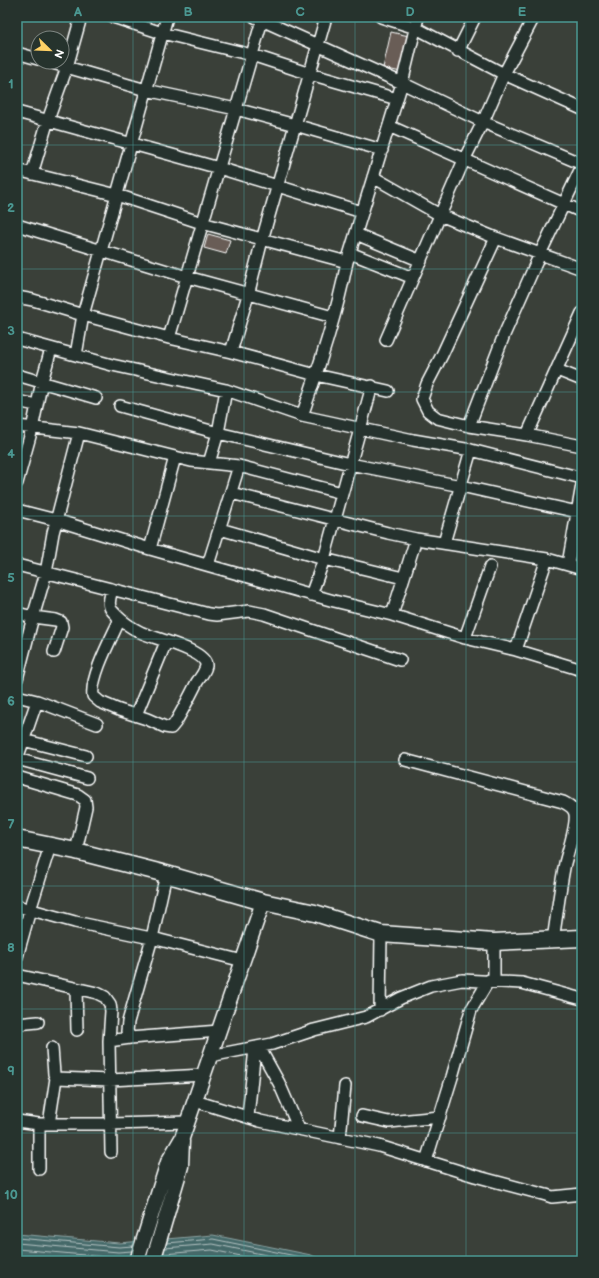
<svg xmlns="http://www.w3.org/2000/svg" width="599" height="1278" viewBox="0 0 599 1278" font-family="'Balsamiq Sans',sans-serif">
<rect width="100%" height="100%" fill="#3a4039"/>
<filter id="ink" filterUnits="userSpaceOnUse"><feTurbulence type="fractalNoise" baseFrequency=".025" numOctaves="2"/><feDisplacementMap in="SourceGraphic" scale="8" xChannelSelector="R" yChannelSelector="G"/><feConvolveMatrix kernelMatrix="1 2 1 2 8 2 1 2 1" color-interpolation-filters="sRGB"/></filter>
<g filter="url(#ink)">
<path fill="#456969" stroke="#8fa5a5" d="M17 1234 119 1243 213 1235 311 1255 325 1261H17Z"/>
<g fill="none" stroke-linecap="round" stroke-linejoin="round">
<path stroke="#b5c3c3" stroke-width="1" d="M17 1238 119 1247 133 1246
M17 1243 118 1252 132 1251
M167 1243 213 1239 310 1259 315 1261
M165 1248 213 1244 295 1261
M17 1249 118 1258 130 1257
M163 1254 212 1250 265 1261"/>
</g>
<path fill="#695d56" stroke="#fff" d="M391 32 409 36 401 72 383 68Z
M208 234 230 240 226 254 204 248Z"/>
<g fill="none" stroke-linecap="round" stroke-linejoin="round">
<defs>
<path id="minor" d="M113 17 162 33 252 55 310 74 397 99
M255 17 402 83 483 122 582 164
M381 17 416 28 504 74 582 109
M458 51 475 17
M17 53 38 59
M49 62 146 90 236 109 295 125 382 150
M17 112 219 168 362 212
M389 126 582 212
M17 170 117 195 202 223 347 262
M32 174 48 120 67 67 81 17
M373 177 440 215 496 238 582 269
M17 225 187 277 333 317
M356 234 421 261
M496 238 442 355 427 384 422 399 428 411 437 418 469 426 527 435 582 446
M350 253 413 278
M17 297 33 300 83 315 169 338 231 352 316 375 388 391
M169 338 263 17
M17 339 112 365 226 390 302 416 413 440 471 450 582 478
M386 340 464 160 483 122 504 74 534 17
M231 352 248 295 262 240 326 17
M76 355 83 315 167 17
M557 370 582 380
M17 375 96 398
M17 401 36 405
M120 406 218 433 350 464 461 486 582 513
M302 416C319 366 337 314 347 262L402 83 418 17
M17 426 79 433 191 461 239 466 342 493
M469 426 504 335 540 254 582 166
M527 435 582 313
M209 463 218 433 226 390
M17 483 32 429 42 381 51 349
M231 493 388 533 416 539
M17 510 56 520 150 549 334 601 392 615 465 638 516 650 582 670
M220 529 324 559 403 578
M444 543 471 450
M150 549 175 457
M568 564 582 485
M17 565 209 614 217 615 249 611 264 614 400 660
M208 565 239 466
M112 589C111 594 108 601 110 607 111 611 115 613 117 616 124 623 132 628 140 632 152 638 207 650 206 666 205 671 200 678 197 682 190 696 183 710 175 723L171 728 165 727 147 719 119 710 100 702 93 696C90 677 112 637 120 619
M311 595 324 559 372 386
M17 613 33 617 56 620 61 622 62 627 54 652
M392 615 416 539 547 559 582 569
M465 638 490 567
M516 650 547 559
M17 679 33 617 46 573 53 533 79 433
M17 696 37 701 97 724
M136 715 166 642
M23 740 86 756
M17 759 87 778
M17 759 37 701
M405 760 563 802C568 805 574 807 575 814 577 825 568 851 565 863 560 888 557 914 553 940
M17 777 78 795 85 800 86 807 76 851
M166 874 152 938 128 1022 127 1031 130 1038 219 1031
M17 906 75 922 160 940 243 961
M17 957 30 910 50 846
M17 975 97 993 105 997 110 1004 111 1011 109 1041 111 1152
M494 981V942
M76 989 77 1030
M380 1010 381 934
M17 1024 38 1022
M109 1041 130 1038
M259 1047 279 1083 299 1129
M210 1056 272 1044 314 1030 366 1017 401 998 431 986 462 980 522 983 582 999
M56 1078 110 1080 204 1075
M195 1101 260 1121 379 1146 475 1176 546 1195 552 1197 582 1194
M362 1116 389 1122 440 1117
M248 1117 255 1048
M17 1121 39 1124H110L188 1122
M39 1124V1169
M49 1124 56 1078 54 1074 52 1048
M340 1138 345 1086
M426 1161 452 1077 471 1010 489 980"/>
<path id="tertiary" d="M137 1261 168 1162 182 1138 263 902
M153 1261 181 1166 182 1141"/>
<path id="secondary" d="M17 839 76 851 166 874 263 902 315 913 381 934 494 942 582 938"/>
</defs>
<use href="#minor" stroke="#fff" stroke-width="14"/>
<use href="#tertiary" stroke="#fff" stroke-width="17"/>
<use href="#secondary" stroke="#fff" stroke-width="19"/>
<use href="#minor" stroke="#26332d" stroke-width="11"/>
<use href="#tertiary" stroke="#26332d" stroke-width="14"/>
<use href="#secondary" stroke="#26332d" stroke-width="16"/>
</g>
</g>
<path fill="none" stroke="#4b9892" stroke-width="1" stroke-opacity="0.55" d="M133 17V1261M244 17V1261M355 17V1261M466 17V1261M17 145H582M17 269H582M17 392H582M17 516H582M17 639H582M17 762H582M17 886H582M17 1009H582M17 1133H582"/>
<rect width="599" height="1278" fill="none" stroke="#26332d" stroke-width="44"/>
<g transform="translate(50 50) rotate(113)"><circle r="19" fill="#26332d" stroke="#7d8581"/>
<path d="M0-3L7 15L0 10L-7 15Z" fill="#ffd166"/>
<text y="-6" font-size="11" font-weight="bold" text-anchor="middle" fill="#ffffff">N</text>
</g>
<rect x="22" y="22" width="555" height="1234" fill="none" stroke="#4b9892" stroke-width="1.5"/>
<g font-size="13" text-anchor="middle" font-weight="bold" fill="#4b9892">
<text x="78" y="16">A</text>
<text x="188" y="16">B</text>
<text x="300" y="16">C</text>
<text x="410" y="16">D</text>
<text x="522" y="16">E</text>
<text x="11" y="88">1</text>
<text x="11" y="212">2</text>
<text x="11" y="335">3</text>
<text x="11" y="458">4</text>
<text x="11" y="582">5</text>
<text x="11" y="705">6</text>
<text x="11" y="829">7</text>
<text x="11" y="952">8</text>
<text x="11" y="1075">9</text>
<text x="11" y="1199">10</text>
</g>
</svg>
